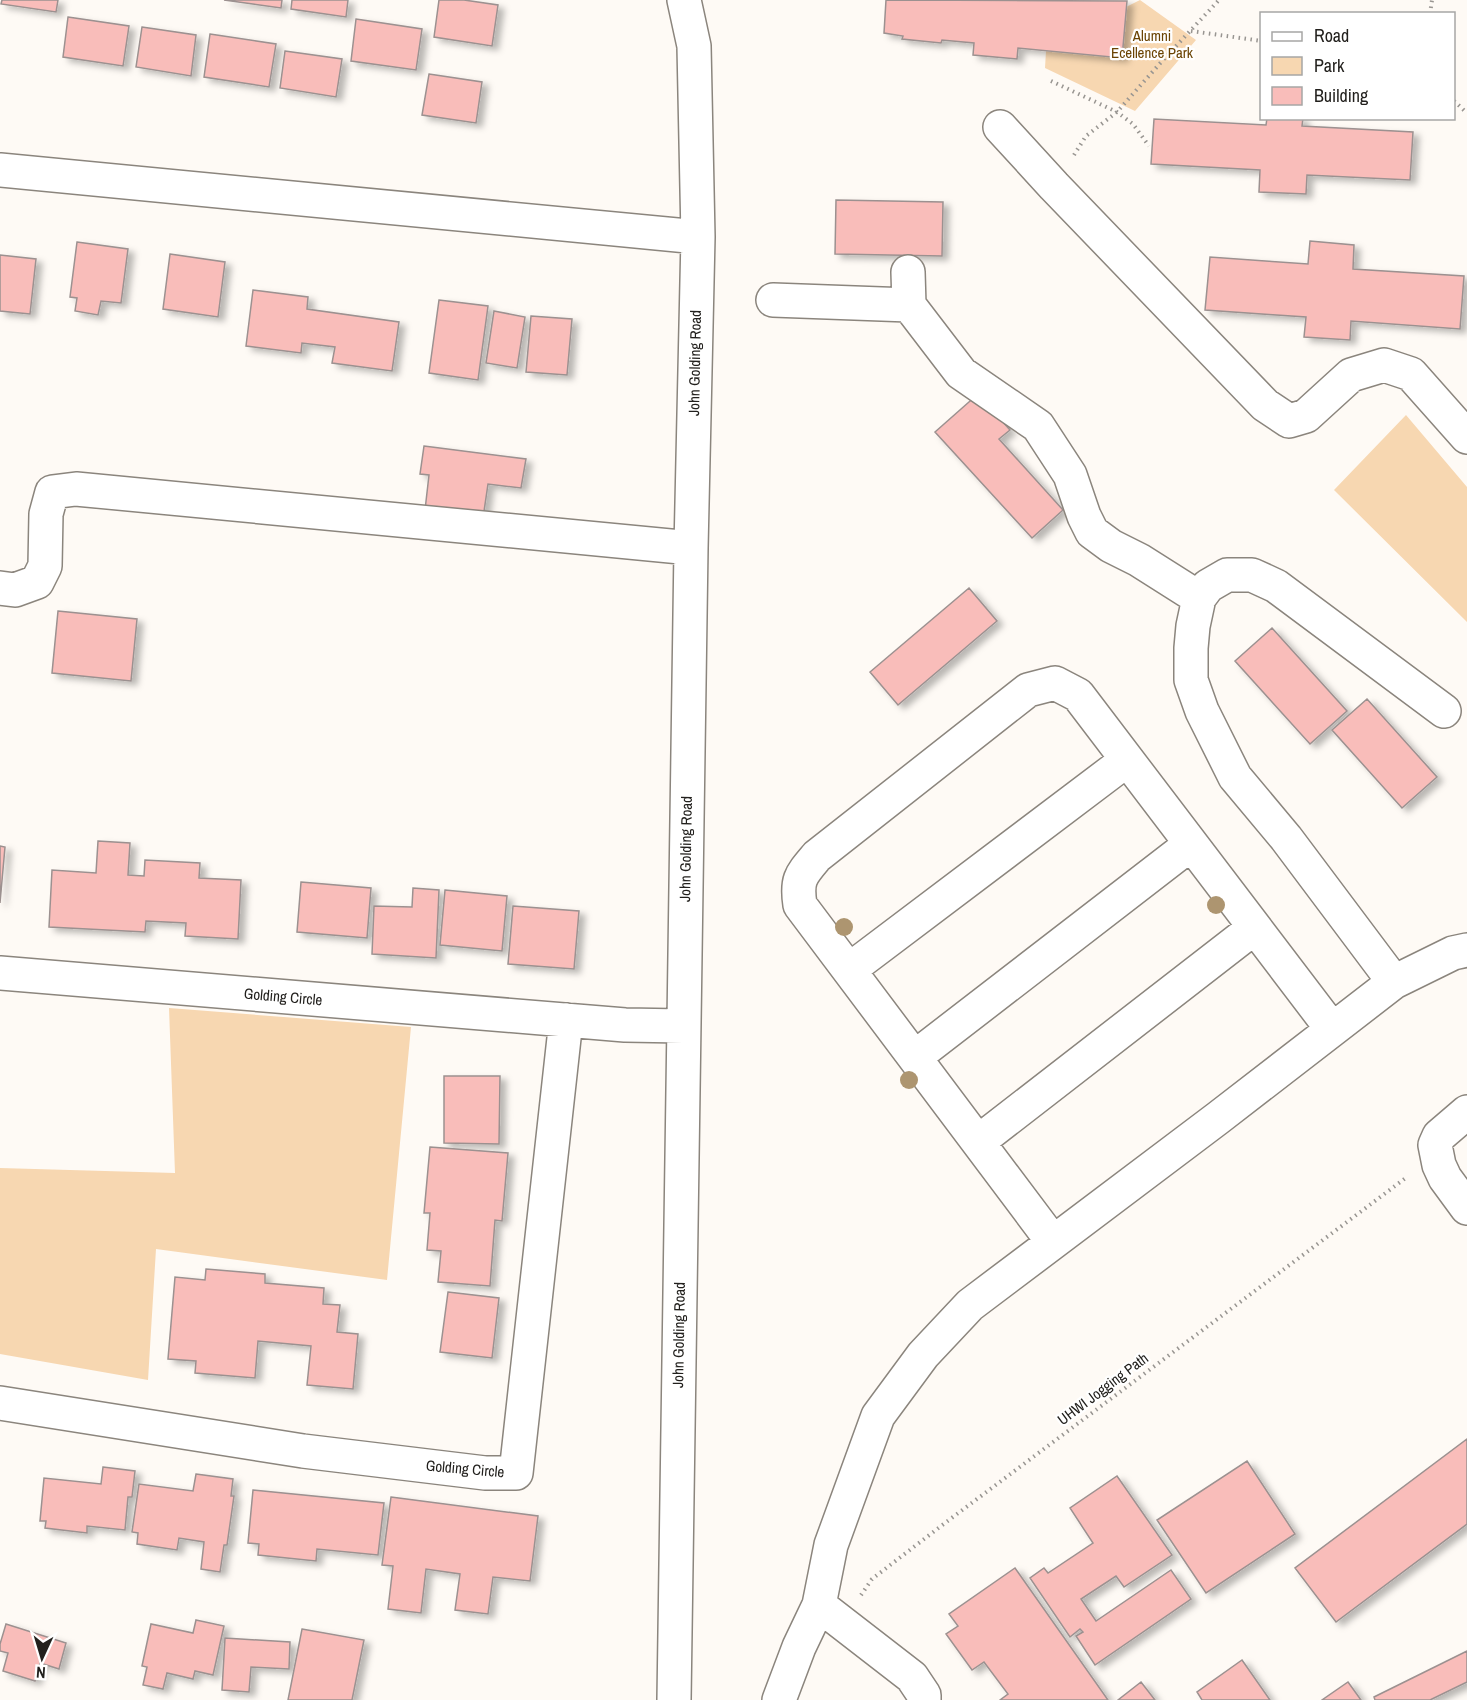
<svg xmlns="http://www.w3.org/2000/svg" width="1467" height="1700" viewBox="0 0 1467 1700" font-family="'Archivo Narrow',sans-serif">
<defs>
<filter id="shadow"><feDropShadow dx="6" dy="4" stdDeviation="3" flood-color="#0004"/></filter>
</defs>
<rect width="100%" height="100%" fill="#fefaf5"/>
<path fill="#f7d7b1" d="M1140 0 1196 40 1135 111 1045 68 1046 51 1121 58 1126 7Z
M1406 415 1467 487V622L1334 490Z
M169 1008 411 1027 387 1280 156 1249 148 1380 0 1354V1168L175 1173Z"/>
<path fill="#f9bdba" stroke="#9c9190" stroke-width="1.5" filter="url(#shadow)" d="M2 0H58L56 12 1 4Z
M224 0H282L281 8Z
M292 0H348L346 17 291 9Z
M439 0H464L498 5 492 46 434 37Z
M886 0 1127 1 1122 58 1018 48 1017 59 973 55 974 43 942 40 941 43 902 39 903 36 884 33Z
M68 17 129 26 123 66 63 57Z
M356 19 422 29 416 70 351 61Z
M142 27 196 35 191 76 136 67Z
M210 34 276 44 269 87 204 77Z
M285 51 342 59 336 97 280 88Z
M429 74 482 82 476 123 422 115Z
M1267 118H1303L1302 126 1413 132 1410 180 1307 175 1306 194 1259 192 1260 170 1151 164 1154 119 1266 125Z
M836 200 943 202 942 256 835 254Z
M1310 241 1354 245 1353 269 1464 276 1460 329 1351 321 1350 340 1304 337 1306 317 1205 310 1210 257 1308 264Z
M77 242 128 249 121 303 101 301 98 315 75 311 77 298 70 297Z
M170 254 225 262 218 317 163 309Z
M0 255 36 259 30 314 0 311Z
M253 290 308 297 307 309 399 322 392 371 332 363 335 347 302 343 301 353 246 346Z
M439 300 488 306 478 380 429 373Z
M494 311 525 317 517 368 486 363Z
M531 316 572 319 567 375 526 372Z
M978 394 1010 430 999 439 1063 510 1032 538 935 432Z
M424 446 526 459 521 488 488 484 483 518 425 510 429 475 420 474Z
M969 588 997 621 898 705 870 672Z
M58 611 137 619 131 681 52 673Z
M1272 628 1347 711 1310 744 1235 661Z
M1367 699 1437 777 1402 808 1332 730Z
M98 841 130 843 128 875 144 876 145 860 200 863 199 878 241 880 238 939 185 936 186 923 146 921 145 932 49 927 52 870 96 873Z
M0 846 5 847 0 903Z
M301 882 371 888 367 938 297 932Z
M413 888 439 890 436 958 372 954 374 906 412 907Z
M445 890 507 896 502 951 440 945Z
M513 906 579 911 574 969 508 964Z
M444 1076H500L499 1144 444 1143Z
M430 1147 508 1153 502 1221 495 1220 490 1286 438 1282 441 1251 427 1250 430 1213H424Z
M206 1269 265 1274V1283L324 1288 323 1304 340 1305 337 1332 358 1334 353 1389 307 1385 311 1346 258 1341 255 1378 195 1373 196 1361 168 1359 175 1277 205 1280Z
M448 1292 499 1298 492 1358 440 1352Z
M1467 1439V1524L1336 1622 1295 1568Z
M1247 1461 1295 1534 1206 1593 1157 1520Z
M103 1467 135 1471 132 1497H128L125 1530 87 1526V1533L45 1528 46 1521H40L44 1478 101 1484Z
M196 1474 233 1479 231 1496H234L227 1545H224L220 1572 201 1569 204 1542 179 1538 177 1550 137 1544 138 1533 132 1532 139 1484 193 1491Z
M1117 1476 1172 1555 1124 1587 1116 1576 1081 1599 1096 1621 1171 1570 1191 1599 1095 1665 1076 1636 1083 1632 1080 1629 1070 1637 1030 1578 1044 1568 1048 1573 1093 1543 1070 1508Z
M253 1490 384 1503 378 1555 317 1549 316 1561 258 1555 259 1544 248 1543Z
M391 1497 538 1516 530 1581 493 1577 488 1614 455 1610 460 1574 426 1569 421 1613 388 1609 393 1566 382 1565Z
M1015 1568 1108 1700H1000L1008 1694 984 1662 972 1670 946 1634 958 1626 949 1614Z
M196 1620 224 1626 213 1675 195 1671 193 1679 167 1673 163 1689 143 1685 147 1667 142 1666 151 1624 193 1633Z
M6 1624 66 1643 59 1669 40 1663 35 1681 3 1671 8 1653 0 1651V1644Z
M302 1629 364 1640 352 1700H288Z
M225 1638 290 1642 289 1669 251 1667 249 1692 222 1690Z
M1467 1651V1682L1430 1700H1375L1374 1697Z
M1242 1660 1270 1700H1202L1197 1692Z
M1141 1682 1155 1700H1118Z
M1348 1682 1361 1700H1322Z"/>
<g fill="none" stroke-linecap="round" stroke-linejoin="round">
<defs>
<path id="minor" d="M1000 127 1054 186 1265 405 1289 421 1306 416 1351 375 1384 365 1411 374 1467 437
M0 170 698 237
M908 272 909 305 961 373 1038 426 1070 475 1084 516 1092 532 1111 546 1139 560 1199 598
M773 300 909 305
M0 588 15 590 37 582 45 566 46 514 52 492 76 489 691 548
M849 970 1127 760
M0 973 625 1025 683 1026
M1394 982 1286 838 1235 777 1202 711 1191 680V648L1193 626 1199 598 1208 586 1227 575H1252L1276 586 1444 711
M915 1057 1191 844
M1467 1112 1439 1136 1435 1145 1439 1165 1445 1178 1467 1208
M978 1142 1254 928
M1053 1242 800 905C796 879 801 875 817 856L1028 690 1055 683 1078 695 1332 1029
M0 1403 303 1451 485 1473H516L566 1020
M819 1605 912 1677 924 1695V1700
M674 1700 691 548 698 237 694 46 684 0
M779 1700 799 1647 819 1605 831 1545 878 1416 923 1355 970 1305 1218 1118 1394 982 1453 953 1467 950"/>
</defs>
<use href="#minor" stroke="#8b857d" stroke-width="36"/>
<path stroke="#989591" stroke-width="4" stroke-dasharray="1.5 4.5" stroke-linecap="butt" d="M1430 14 1432 0
M1191 31 1262 41
M1051 81 1117 112 1133 124 1149 146
M1454 101 1467 113
M1074 155 1086 136 1117 112 1163 60 1219 0
M861 1595 872 1579 945 1523 1407 1177"/>
<use href="#minor" stroke="#fff" stroke-width="33"/>
</g>
<g fill="#ad9570">
<circle cx="1216" cy="905" r="9"/>
<circle cx="844" cy="927" r="9"/>
<circle cx="909" cy="1080" r="9"/>
</g>
<g text-anchor="middle" stroke-width="4.5" stroke-linejoin="round" paint-order="stroke">
<g font-size="15" fill="#6a4303" stroke="#fff">
<text x="1152" y="41">Alumni<tspan x="1152" dy="17">Ecellence Park</tspan></text>
</g>
<g font-size="15" fill="#22201d" stroke="#fff">
<text transform="translate(695 363) rotate(-89)" y="5">John Golding Road</text>
<text transform="translate(686 849) rotate(-89)" y="5">John Golding Road</text>
<text transform="translate(283 997) rotate(5)" y="5">Golding Circle</text>
<text transform="translate(679 1335) rotate(-89)" y="5">John Golding Road</text>
<text transform="translate(1103 1389) rotate(-37)" y="5">UHWI Jogging Path</text>
<text transform="translate(465 1469) rotate(5)" y="5">Golding Circle</text>
</g>
</g>
<rect x="1260" y="12" width="195" height="108" fill="#ffffff" stroke="#a7a6a5" stroke-width="1.5"/>
<rect x="1272" y="32" width="30" height="9" fill="#ffffff" stroke="#a7a6a5" stroke-width="1.5"/>
<text x="1314" y="42" font-size="18" fill="#22201d">Road</text>
<rect x="1272" y="57" width="30" height="18" fill="#f7d7b1" stroke="#a7a6a5" stroke-width="1.5"/>
<text x="1314" y="72" font-size="18" fill="#22201d">Park</text>
<rect x="1272" y="87" width="30" height="18" fill="#f9bdba" stroke="#a7a6a5" stroke-width="1.5"/>
<text x="1314" y="102" font-size="18" fill="#22201d">Building</text>
<g transform="translate(42 1658) rotate(184)" stroke="#ffffff" stroke-width="4.5" paint-order="stroke">
<path d="M0-4.5L10 22L0 15L-10 22Z" fill="#22201d"/>
<text y="-9" font-size="16" font-weight="bold" text-anchor="middle" fill="#22201d">N</text>
</g>
</svg>
